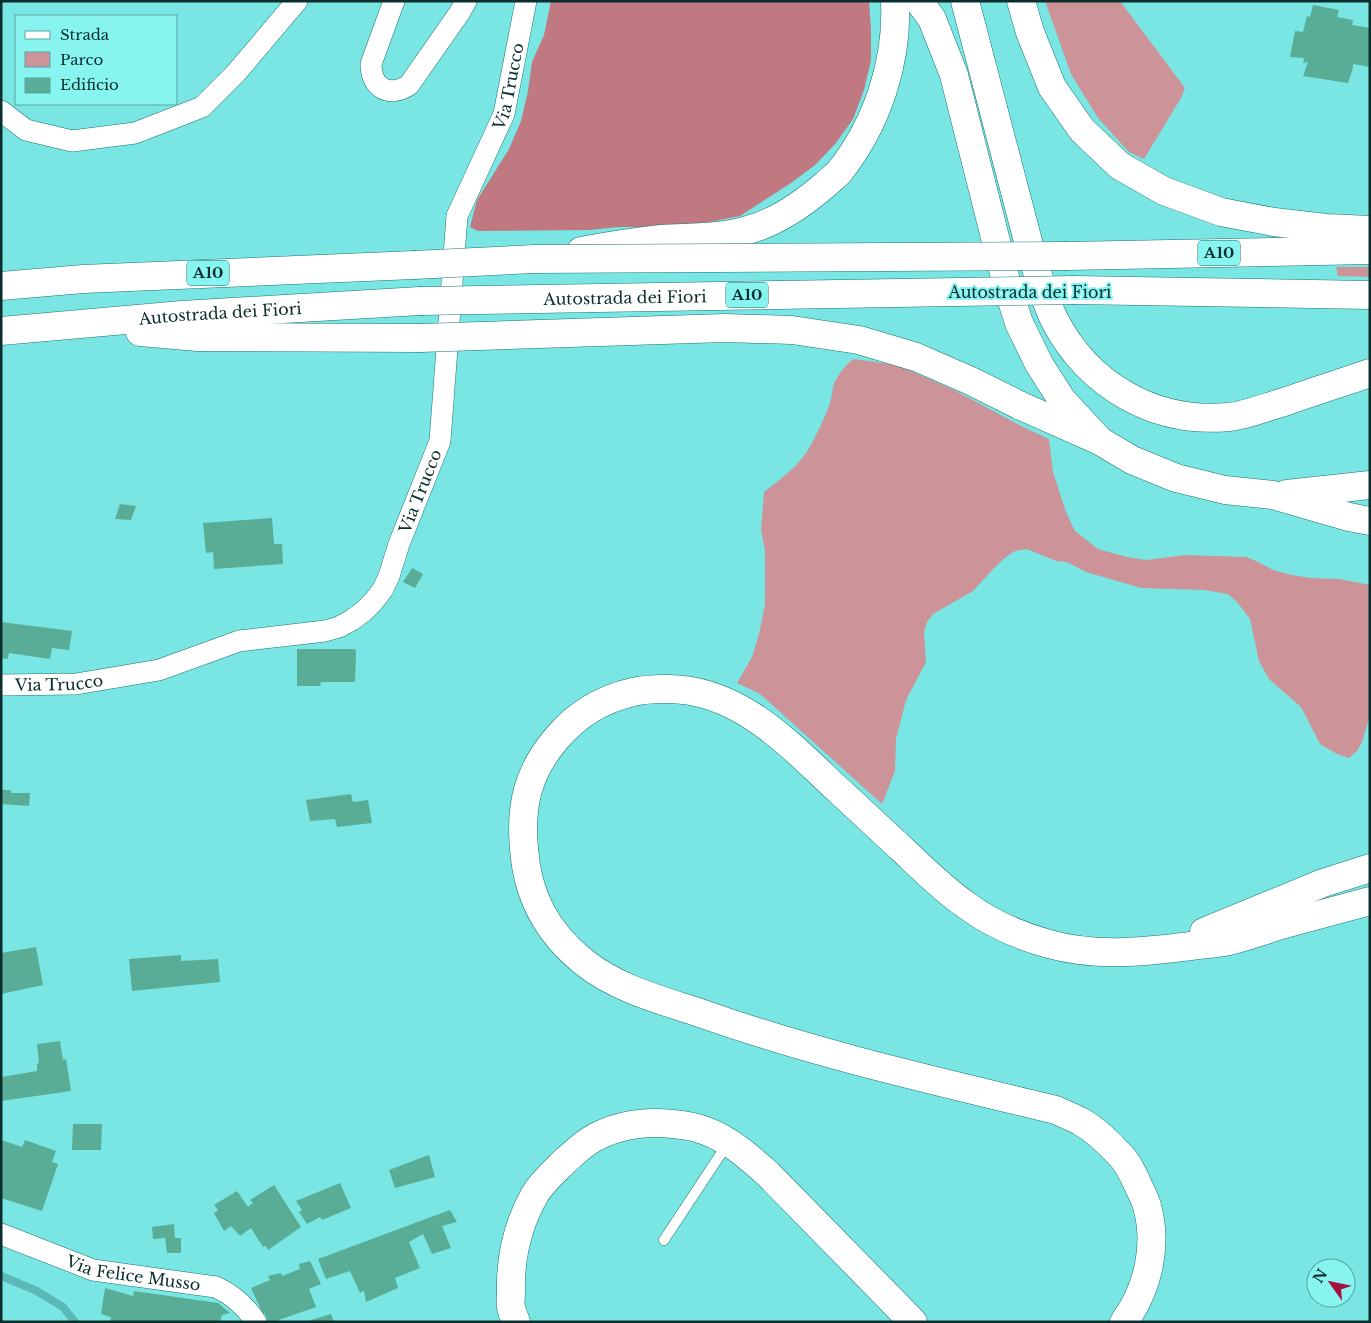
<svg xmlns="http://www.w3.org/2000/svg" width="1371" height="1323" viewBox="0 0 1371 1323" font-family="'Libre Baskerville',serif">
<rect width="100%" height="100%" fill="#7ae6e3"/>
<path fill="#cc9499" d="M1045 1H1120L1185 88 1181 98 1144 159 1129 152 1098 118 1071 74Z
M1336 267H1370V277L1338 276Z
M853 359 897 365 954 390 1023 427 1049 439 1053 472 1066 512 1075 531 1098 549 1127 557 1146 560 1185 555 1246 557 1256 561 1273 570 1292 575 1311 578 1340 579 1370 585V715L1362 742 1357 751 1349 758 1337 754 1320 744 1301 707 1269 679 1259 661 1250 619 1237 602 1228 594 1204 590 1141 588 1086 572 1067 562 1056 561 1027 549 1015 551 1006 557 996 566 973 591 933 614 927 622 924 632 926 662 906 700 896 739 895 771 882 804 760 694 737 683 752 657 759 634 765 604V551L761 530 764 492C786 475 802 464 814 439 820 427 826 415 830 403 832 397 832 390 834 384 838 374 845 366 853 359Z"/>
<path fill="#c07981" d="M551 1H869L871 30V60L864 90 853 119 836 143 815 165 791 183 740 216 710 222 650 227H619L589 230 478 231 470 227 477 200 509 149 521 121 528 91 532 62 544 35Z"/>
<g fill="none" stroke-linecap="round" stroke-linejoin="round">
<path stroke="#5ab9b6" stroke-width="8" d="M1 1276 35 1290 63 1307 75 1322"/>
</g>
<path fill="#59ac95" d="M1313 5 1339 10 1337 17 1353 20 1352 25 1370 28V67L1353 64V68L1348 83 1303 76 1308 62 1303 63 1304 58 1290 57 1295 31 1303 32 1307 16 1310 17Z
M120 504 136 506 131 520 115 519Z
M272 518 274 544H282L283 564 214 569 213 552 206 553 203 523Z
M412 568 423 574 415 588 403 582Z
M1 622 72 631 69 650 52 648 50 659 9 653 8 659 1 658Z
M297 649H355L356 652 355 682H321L320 686H297Z
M1 790H11V793H30L29 806 1 804Z
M351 794 353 802 368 800 372 823 337 827 335 819 310 821 306 800Z
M36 947 43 985 1 994V953Z
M181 955V961L218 959 220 982 132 991 129 959Z
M60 1041 63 1060 66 1059 71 1091 1 1101V1077L37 1071V1064L39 1063 37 1044Z
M73 1124H102L101 1150H72Z
M1 1140 22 1147 25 1140 56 1151 52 1162 58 1164 42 1211 1 1198Z
M429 1155 435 1177 395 1188 389 1170Z
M340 1183 351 1208 322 1220 320 1217 307 1224 299 1212 302 1210 296 1201Z
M274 1185 301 1227 268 1250 266 1246 263 1247 251 1228 240 1236 231 1226 224 1231 214 1213 218 1210 214 1205 237 1191 248 1207 253 1203 250 1200Z
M450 1210 457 1222 442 1226 451 1248 432 1254 423 1234 409 1242 420 1268 395 1278 398 1288 366 1302 364 1291 360 1293 350 1271 326 1279 318 1259Z
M174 1224 175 1238H181V1253H167L165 1238 153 1239 152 1227Z
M310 1261 321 1284 309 1289 316 1307 273 1322H268L265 1313 263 1314 251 1288 270 1280 268 1276 281 1273 282 1276 300 1269 299 1264Z
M105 1288 133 1296 134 1291 218 1303 230 1313 222 1315 220 1322H110L111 1317 101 1314Z
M331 1314 334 1322H308V1321Z"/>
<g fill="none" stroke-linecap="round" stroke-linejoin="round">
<defs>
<path id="service" d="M664 1240 728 1143"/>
<g id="minor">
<path d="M394 1 371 64C371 88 389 98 409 85L460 12 466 1"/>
<path d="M1 111 26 130 72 141 135 133 202 107 236 73 297 1"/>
<path id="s1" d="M1 685 76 684 159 670 239 641 325 631 339 627 352 620 364 611 374 601 383 589 389 576 399 544 440 441 457 216 504 114 526 1"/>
<path id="s2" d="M1 1234 93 1270 216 1287C233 1295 245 1305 256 1322"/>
</g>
<g id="motorway">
<path d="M919 1 932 19 954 75 1007 285 1019 323 1039 364 1062 400 1100 441"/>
<path d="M965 1 1029 245C1037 270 1043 297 1055 321 1089 386 1155 424 1229 417 1247 415 1266 407 1284 402 1312 392 1341 383 1370 373"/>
<path d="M1021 1 1030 32 1052 87 1082 130 1120 166 1164 191 1221 212 1274 222 1326 228 1370 230"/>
<path d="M581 251C608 246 634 242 661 239 690 237 722 239 751 229 779 221 804 203 826 184 830 180 836 176 840 171 877 124 898 62 895 1"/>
<path d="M1068 256 1370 250"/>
<path d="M1 286 83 279 414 265"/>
<path d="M1074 290 1370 295"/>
<path id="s3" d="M1 331 182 315 420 301"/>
<path d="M140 332 198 337 420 338"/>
<path d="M1019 405 1100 441 1132 460 1176 478 1225 490 1273 495 1349 517 1370 521"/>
<path d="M1287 494 1370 485"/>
<path d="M1204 932 1323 883 1370 868"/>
<path d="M516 1322C514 1317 512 1312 511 1307 510 1303 511 1297 511 1292 510 1258 518 1224 535 1194 543 1181 555 1171 566 1160 573 1154 581 1146 589 1141 615 1125 643 1121 673 1124 684 1125 696 1127 706 1131 730 1140 749 1157 768 1174L913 1322"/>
<path d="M1124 1322C1148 1289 1158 1246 1147 1206 1145 1199 1141 1192 1138 1185 1133 1174 1127 1161 1118 1153 1107 1141 1094 1129 1080 1121 1072 1117 1064 1114 1056 1110 936 1081 816 1054 700 1013 661 1000 618 989 585 963 547 933 527 896 524 848 520 805 528 772 556 739 576 715 602 699 633 692 644 689 655 689 666 689 737 688 787 742 835 787 858 808 880 829 903 850 923 869 943 889 966 905 990 923 1020 936 1049 944 1095 957 1144 952 1191 946 1202 944 1213 944 1224 942 1243 938 1262 931 1281 925 1310 917 1340 909 1370 901"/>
</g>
</defs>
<use href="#service" stroke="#197472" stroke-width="11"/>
<use href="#minor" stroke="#197472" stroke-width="22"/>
<use href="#motorway" stroke="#197472" stroke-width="29"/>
<use href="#service" stroke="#fff" stroke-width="10"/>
<use href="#minor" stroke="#fff" stroke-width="21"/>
<use href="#motorway" stroke="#fff" stroke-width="28"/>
<defs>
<g id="motorway-bridge">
<path d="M414 265 534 259 1068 256"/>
<path id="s4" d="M420 301 1074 290"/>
<path d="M420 338 725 328 792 330 859 340 916 357 971 381 1019 405"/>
</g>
</defs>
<use href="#motorway-bridge" stroke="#197472" stroke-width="29" stroke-linecap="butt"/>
<use href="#motorway-bridge" stroke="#fff" stroke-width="28"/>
</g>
<g text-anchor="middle" stroke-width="4" stroke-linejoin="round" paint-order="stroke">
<g fill="#87f4f0" stroke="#306968" stroke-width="1">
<rect x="1198" y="240.5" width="42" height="25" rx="4"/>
<rect x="187" y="260.5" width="42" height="25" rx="4"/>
<rect x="726" y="282.5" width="42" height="25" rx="4"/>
</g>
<g font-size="15" font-weight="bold" fill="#0a2e2d">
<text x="1219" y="258">A10</text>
<text x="208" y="278">A10</text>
<text x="747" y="300">A10</text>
</g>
<g font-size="16" fill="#0a2e2d" stroke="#87f4f0">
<text dy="6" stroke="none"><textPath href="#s1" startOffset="929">Via Trucco</textPath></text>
<text x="1030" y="298">Autostrada dei Fiori</text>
<text dy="6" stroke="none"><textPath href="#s4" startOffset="205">Autostrada dei Fiori</textPath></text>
<text dy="6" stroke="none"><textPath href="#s3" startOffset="220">Autostrada dei Fiori</textPath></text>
<text dy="6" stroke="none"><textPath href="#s1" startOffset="509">Via Trucco</textPath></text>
<text dy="6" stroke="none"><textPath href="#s1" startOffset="58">Via Trucco</textPath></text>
<text dy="6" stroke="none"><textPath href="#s2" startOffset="139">Via Felice Musso</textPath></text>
</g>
</g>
<rect width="1371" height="1323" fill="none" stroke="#0a2e2d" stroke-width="5"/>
<rect x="15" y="15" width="162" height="90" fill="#87f4f0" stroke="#55a5a2"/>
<rect x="25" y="31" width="25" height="8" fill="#ffffff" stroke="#55a5a2"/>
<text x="60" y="40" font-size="15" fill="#0a2e2d">Strada</text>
<rect x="25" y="52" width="25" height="15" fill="#cc9499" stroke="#55a5a2"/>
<text x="60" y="65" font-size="15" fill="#0a2e2d">Parco</text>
<rect x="25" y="78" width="25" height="15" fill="#59ac95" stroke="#55a5a2"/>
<text x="60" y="90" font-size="15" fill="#0a2e2d">Edificio</text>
<g transform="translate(1331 1283) rotate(303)"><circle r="24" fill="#87f4f0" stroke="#55a5a2"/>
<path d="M0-4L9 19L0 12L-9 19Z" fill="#a70f3d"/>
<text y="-8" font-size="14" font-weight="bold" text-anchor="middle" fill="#0a2e2d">N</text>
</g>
</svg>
